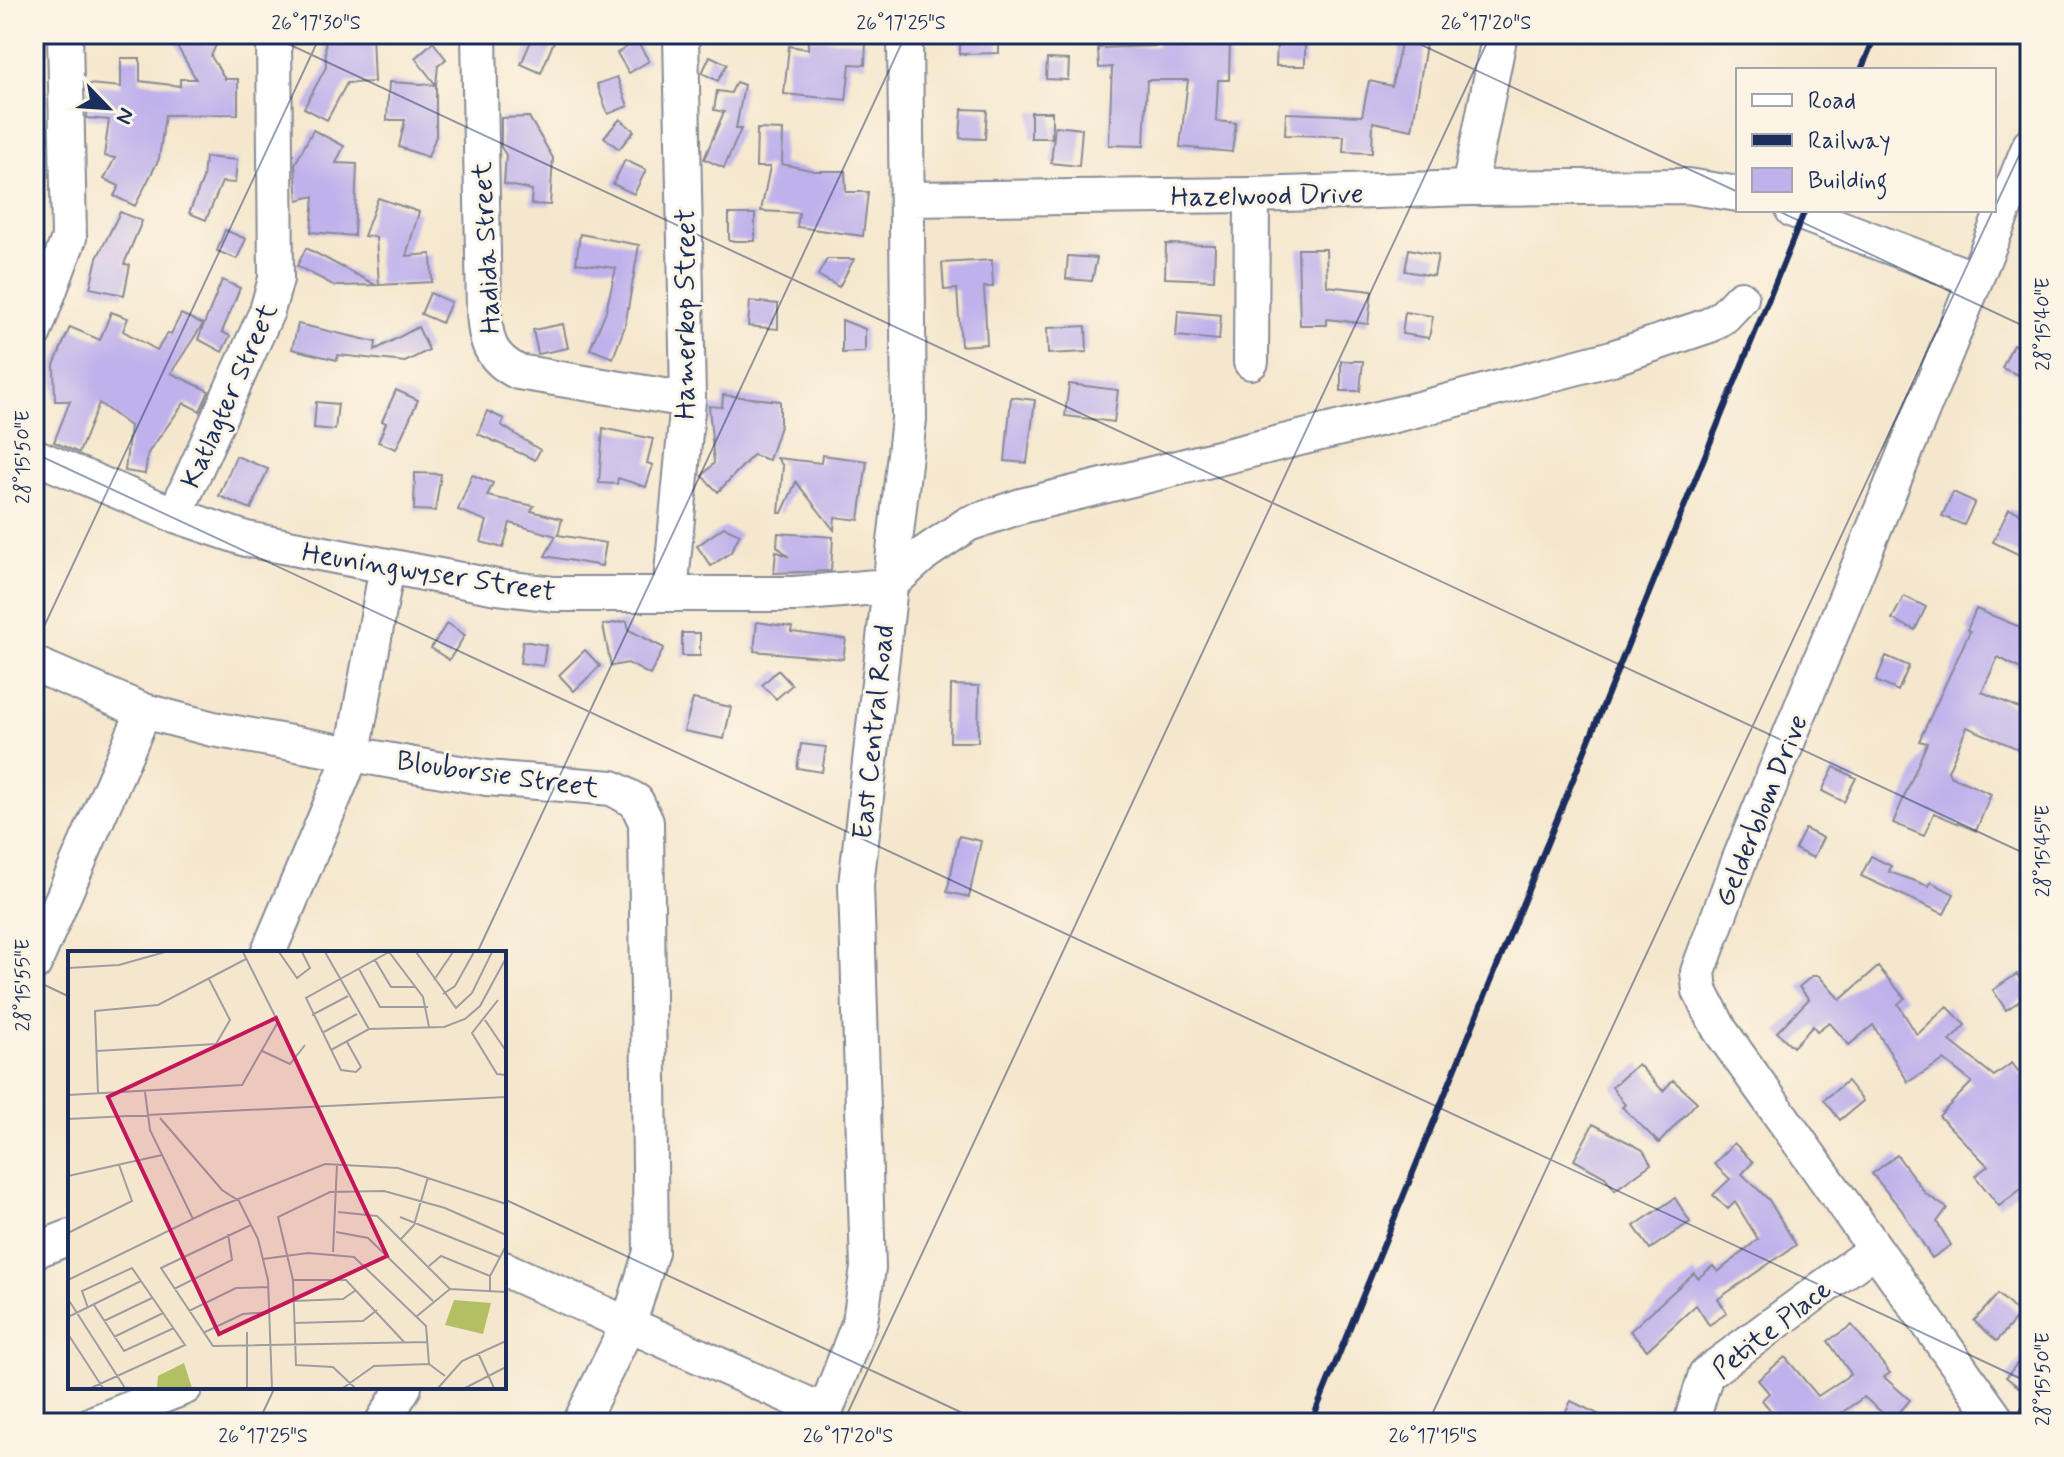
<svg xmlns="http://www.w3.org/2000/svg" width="2064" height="1457" viewBox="0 0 2064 1457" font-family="Mynerve,sans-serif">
<rect width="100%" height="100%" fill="#fcf5e5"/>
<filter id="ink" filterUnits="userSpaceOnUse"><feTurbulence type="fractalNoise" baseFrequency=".0125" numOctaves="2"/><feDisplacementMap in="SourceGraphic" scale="16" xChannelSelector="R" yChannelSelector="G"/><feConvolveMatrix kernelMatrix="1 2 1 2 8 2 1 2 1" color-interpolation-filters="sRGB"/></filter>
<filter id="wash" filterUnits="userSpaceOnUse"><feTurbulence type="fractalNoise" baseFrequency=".006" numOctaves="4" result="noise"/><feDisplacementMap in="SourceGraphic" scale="32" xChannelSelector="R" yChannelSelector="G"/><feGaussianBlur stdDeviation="1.8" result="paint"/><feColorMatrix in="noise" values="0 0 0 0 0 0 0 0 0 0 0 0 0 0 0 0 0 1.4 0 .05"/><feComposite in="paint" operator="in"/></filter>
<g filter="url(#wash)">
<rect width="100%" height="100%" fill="#f5e7cd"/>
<g id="blocks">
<path fill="#bfb1eb" d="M170 34H221L211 56 225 79H238V114L165 115 159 159 135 206 114 196 119 186 104 179 115 158 104 156 109 120 87 118 89 84 121 87V58H140V81L180 86V79H196Z
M325 34H372L374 82 347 83 327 120 304 108 326 67Z
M534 34H557L541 73 521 64Z
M960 34H999V53L960 54Z
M1403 34 1427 38 1412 130 1373 122 1372 153 1343 152 1344 136 1285 135 1286 113 1362 116 1369 81 1392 86Z
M808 39 866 41 865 65 850 64 846 100 784 94 789 46 808 49Z
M1157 40H1230L1229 80H1218L1216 121 1236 123 1232 152 1180 147 1188 80H1147L1144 146 1109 145 1112 67 1099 68 1098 48 1157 46Z
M637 41 649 61 629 73 617 53Z
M433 42 446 59 438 66 436 85 415 58Z
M1277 43 1305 44V66H1276Z
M710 56 727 64 718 81 702 73Z
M1047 59 1069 60 1068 80 1046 79Z
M617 77 628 106 608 114 597 84Z
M389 82 436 85V136L428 157 399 147 405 120H387Z
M736 82 744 85 736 129H741L724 168 704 159 724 112 714 110 717 91 731 93Z
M962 109 987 110 985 139 960 138Z
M1031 112H1052V138H1031Z
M529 117 553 158 550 205 531 204 532 190 504 184 506 155 501 147V118Z
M620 119 634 131 619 149 604 137Z
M1055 126 1082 129 1079 166 1051 163Z
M757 129 783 130 782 164 815 171H845L846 192H868L863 236 797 227 799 213 761 211 770 167H756Z
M313 130 344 146 336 163 357 164 354 236 311 232 314 196 298 200 295 164Z
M205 157 237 160 235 183 222 182 206 220 189 213 203 179Z
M625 160 646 170 634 194 613 184Z
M378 198 419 212 406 256 431 254 432 282 379 285 376 237 364 236Z
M120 212 142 221 124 264 130 265 124 295 90 288 97 258Z
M729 214H755V241H729Z
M225 230 246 239 237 259 217 251Z
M580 234 639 245 625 326 613 358 590 349 606 311 616 268 576 263Z
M1166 244 1215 245 1214 280 1165 278Z
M306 248 376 285 335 286 297 266Z
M1298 249H1326L1327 286 1372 291 1368 324 1327 319V325H1300Z
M1409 249 1438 255 1434 276 1405 271Z
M1068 256 1097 258 1092 281 1066 279Z
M827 259H854L839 287 818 275Z
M992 260 993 287H984L987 344 961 346 957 289 944 290 942 263Z
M222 280 240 288 222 332 230 336 222 352 198 339Z
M430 293 451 302 442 323 421 314Z
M750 301 778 304V329L748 326Z
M1178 311 1221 315 1219 340 1176 336Z
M111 312 128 318 123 331 157 350 168 333 171 334 181 314 203 324 171 373 209 391 200 411 184 403 148 453 145 474 125 471 130 426 99 403 79 453 54 442 70 401H55L54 365 70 327 100 340Z
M1405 312 1433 316 1429 338 1402 334Z
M842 320 865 329V352L842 353Z
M298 324 376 342 375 350 418 327 429 350 405 362 338 355 337 360 292 349Z
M563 324 568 348 538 354 533 330Z
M1086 326 1087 352 1048 354 1047 328Z
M2013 344 2030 352 2023 377 2002 368Z
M1341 361H1363L1360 391H1341Z
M1069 384 1118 390 1114 422 1065 416Z
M396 390 418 400 396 449 378 442 386 423 382 421Z
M723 395 780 401V426L769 460 753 455 718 492 702 476 714 463 709 406 722 407Z
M1011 397 1035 400 1027 463 1005 461Z
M316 402 338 404 335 430 314 428Z
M487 411 504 419 501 425 540 450 535 460 478 434Z
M603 428 653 439 647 463 653 465 646 487 618 478 617 484 599 483Z
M822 455 867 461 859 520 835 517 834 530 796 482 782 513H779L783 466 777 458 821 463Z
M236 456 268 469 251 509 219 496Z
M415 473 441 474 435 511 414 510Z
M472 475 493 483 487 496 534 506 531 511 562 519 558 535 606 543 602 566 545 556 556 536 510 523 503 548 481 542 487 521 458 510Z
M1953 492 1975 502 1964 525 1942 516Z
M2009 509 2030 516V560L1993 542Z
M724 527 740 534 731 552 711 566 697 546Z
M778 533 833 537 831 571 774 573 776 551 789 557 777 546Z
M1904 596 1926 607 1915 630 1892 619Z
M1976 609 2030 631V674L1998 657 1982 692 2030 713V754L1967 727 1948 771 1950 776 1991 794 1976 831 1934 813 1924 836 1893 823 1927 743 1919 741 1970 631 1967 630Z
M627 621 629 630 664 648 650 675 628 663 611 666 603 625Z
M757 622 792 627 791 632 846 639 843 659 754 651Z
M447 623 465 635 449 660 431 648Z
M682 633H700V656H682Z
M523 641 546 645 543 666 520 663Z
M585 650 600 666 574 691 559 675Z
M1886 656 1909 666 1898 691 1876 681Z
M778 670 792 685 776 699 762 685Z
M951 685 979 686 978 742H950Z
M693 699 731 707 724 739 684 731Z
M801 744 826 747 822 772 797 768Z
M1834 767 1856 778 1844 802 1822 791Z
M1805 829 1823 838 1813 858 1795 849Z
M959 836 981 841 969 897 947 892Z
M1871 856 1891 866 1889 872 1929 886 1931 882 1954 894 1944 914 1861 876Z
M1878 967 1905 998 1898 1004 1917 1035 1947 1006 1965 1025 1950 1041 1994 1076 2012 1063 2030 1087V1182L1999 1206 1975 1176 1988 1166 1939 1116 1972 1082 1944 1060 1908 1082 1873 1025 1849 1045 1829 1022 1817 1031 1813 1026 1793 1047 1777 1032 1809 999 1799 987 1812 976H1819L1840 1000Z
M2017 974 2030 994 2006 1010 1993 990Z
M1638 1064 1663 1091 1673 1080 1697 1102 1659 1143 1622 1107 1625 1105 1612 1087Z
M1847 1081 1863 1101 1840 1120 1824 1100Z
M1593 1124 1643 1150 1651 1164 1615 1190 1605 1177 1574 1160Z
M1734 1143 1753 1162 1742 1174 1769 1200 1796 1245 1718 1299 1727 1313 1709 1325 1696 1305 1647 1350 1630 1331 1694 1273 1698 1278 1713 1266 1718 1272 1758 1239 1735 1202 1728 1209 1713 1195 1730 1179 1714 1164Z
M1897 1155 1926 1194 1947 1208 1937 1222 1951 1245 1932 1258 1901 1209 1872 1174Z
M1675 1198 1690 1222 1650 1249 1634 1226Z
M1998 1294 2020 1314 1997 1341 1974 1321Z
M1852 1325 1890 1373 1884 1377 1910 1400 1892 1421 1864 1397 1827 1423H1781L1762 1400 1769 1393 1758 1380 1785 1357 1818 1396 1851 1374 1828 1341Z
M2030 1348V1396L2006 1377Z
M1571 1401 1616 1423H1560Z"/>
</g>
</g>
<g filter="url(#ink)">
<use href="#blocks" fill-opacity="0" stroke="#888b96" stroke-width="2"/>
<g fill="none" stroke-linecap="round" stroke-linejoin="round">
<defs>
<path id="minor" d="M479 34 484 310C485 339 489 358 518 372L688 400
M1469 188 1500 34
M908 199 1252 195 1469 188 1687 186 1738 194
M1793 210 1975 279
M34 332 69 238 65 34
M1251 362 1252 195
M34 456 175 515 246 539 497 587 554 594H794L888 586 925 553 968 524 1021 506 1419 409 1612 358 1710 325 1724 316 1741 298
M175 515 267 311 276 279 274 34
M670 594 688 400 681 34
M34 664 144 711 213 729 487 778 612 788 636 801 646 822 651 1252 629 1323 580 1423
M268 953 353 752 387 567
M34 964 144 711
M34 1251 70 1237
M504 1269 825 1412
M94 1423 185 1387
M382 1423 404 1387
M821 1423 860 1321 868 1268 856 885 909 419 905 34
M1691 1423 1706 1374 1874 1250
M1999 1423 1720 1030 1700 991 1698 972 1739 861 2030 145"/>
</defs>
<use href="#minor" stroke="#888b96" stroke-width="38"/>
<use href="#minor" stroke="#fff" stroke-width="34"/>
<path stroke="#1b2f5e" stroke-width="6" d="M1861 70 1876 34
M1311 1423 1805 210"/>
</g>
</g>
<path fill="none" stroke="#1b2f5e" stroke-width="2" stroke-opacity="0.45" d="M267 34 2030 856M1398 34 1738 192M1994 209 2030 132M1776 210 2030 329M34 453 2030 1383M34 648 321 34M477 953 906 34M34 980 70 997M504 1199 984 1423M258 1423 275 1387M843 1423 1491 34M1428 1423 1993 210M2013 1423 2030 1386"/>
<g text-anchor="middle" stroke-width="6" stroke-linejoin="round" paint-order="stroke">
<g font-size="28" fill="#1b2f5e" stroke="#fcf5e5">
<text transform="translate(1267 194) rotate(-1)" y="10">Hazelwood Drive</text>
<text transform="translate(485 248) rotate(-93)" y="10">Hadida Street</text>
<text transform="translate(684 314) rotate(-90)" y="10">Hamerkop Street</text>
<text transform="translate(228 395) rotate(-66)" y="10">Katlagter Street</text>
<text transform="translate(429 571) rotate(9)" y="10">Heuningwyser Street</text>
<text transform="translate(872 732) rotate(-84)" y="10">East Central Road</text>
<text transform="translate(498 773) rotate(8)" y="10">Blouborsie Street</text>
<text transform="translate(1760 810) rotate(-68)" y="10">Gelderblom Drive</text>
<text transform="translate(1771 1328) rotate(-38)" y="10">Petite Place</text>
</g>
</g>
<g transform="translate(68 951)">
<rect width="438" height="438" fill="#f5e7cd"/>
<path d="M386 349 423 352 415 383 377 374ZM116 412 124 437H89L90 425Z" fill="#b2c063"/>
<path fill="none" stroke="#9e9da1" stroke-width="2" d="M211 1 229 27 242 17 234 1M257 1 301 78M348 1 388 57 404 42 424 1M307 9 323 36H348M0 17 51 14 97 1M291 18 312 56H360M366 29 385 1M375 43 387 35 406 1M430 49 404 82 429 123 438 124M244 64 280 45M417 69 438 100M254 82 289 63M279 91 293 116 288 121 273 119 238 47 321 1 355 46 361 76M263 99 301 78 376 76 397 68 412 55 438 7M28 100 148 93 162 69 141 28M194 100 222 113 237 94M77 141 82 179 125 268M30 143 27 60 90 54 178 8M0 144 174 134 210 71 175 1M92 167 154 239 171 250 190 288 200 329 204 437M0 168 438 146M0 225 94 204M270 261 309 265 382 338M332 266 432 306M183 274 93 317 145 395 360 391M268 281 300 287 365 350M0 282 64 250 51 214M333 288 346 274 360 226M265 301 269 213M195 308 240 302 286 306 358 375 361 413M361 315 373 305 422 325M0 329 143 259 257 213 330 217 438 253M225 329H278L337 392M106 338 164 309 160 283M422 340V325L438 295M0 348 57 437M226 350 275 348 288 339M26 354 56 400 106 377M20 357 14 340 64 317 117 394 23 437M121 360 168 337 201 336M349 365 382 338 438 341M0 366 73 330M36 370 84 347M226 372 295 370 309 359M179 381V437M135 382 175 363 202 361M0 383 35 437M46 386 95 362M410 402 426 437M275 437 306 415 361 413 377 425M287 437 265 416 228 414 225 329 210 266 262 241 316 240 377 257 438 284M370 437 394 410 438 390M397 437 438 416"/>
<path fill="#c2185b" fill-opacity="0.15" stroke="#c2185b" stroke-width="4" d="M208 67 319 305 151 383 40 146Z"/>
<rect width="438" height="438" fill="none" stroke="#1b2f5e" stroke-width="4"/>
</g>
<rect width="2064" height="1457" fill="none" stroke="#fcf5e5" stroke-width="88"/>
<rect x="1736" y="68" width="260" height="144" fill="#fcf5e5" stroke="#a2a6af" stroke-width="2"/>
<rect x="1752" y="94" width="40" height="12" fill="#ffffff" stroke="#a2a6af" stroke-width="2"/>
<text x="1808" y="108" font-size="24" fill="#1b2f5e">Road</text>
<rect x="1752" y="134" width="40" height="12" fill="#1b2f5e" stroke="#a2a6af" stroke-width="2"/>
<text x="1808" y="148" font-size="24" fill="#1b2f5e">Railway</text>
<rect x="1752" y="168" width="40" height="24" fill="#bfb1eb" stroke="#a2a6af" stroke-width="2"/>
<text x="1808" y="188" font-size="24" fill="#1b2f5e">Building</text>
<g transform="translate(108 108) rotate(115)" stroke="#fcf5e5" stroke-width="6" paint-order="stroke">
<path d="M0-6L14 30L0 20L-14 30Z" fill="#1b2f5e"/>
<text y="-12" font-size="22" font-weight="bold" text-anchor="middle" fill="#1b2f5e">N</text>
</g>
<rect x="44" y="44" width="1976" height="1369" fill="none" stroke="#1b2f5e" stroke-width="3"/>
<g font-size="20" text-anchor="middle" fill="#1b2f5e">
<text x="316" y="29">26°17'30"S</text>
<text x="901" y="29">26°17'25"S</text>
<text x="1486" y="29">26°17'20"S</text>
<text transform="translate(2042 324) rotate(-90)" y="7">28°15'40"E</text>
<text transform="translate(22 457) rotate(-90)" y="7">28°15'50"E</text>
<text transform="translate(2042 851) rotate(-90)" y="7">28°15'45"E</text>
<text transform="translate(22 985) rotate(-90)" y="7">28°15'55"E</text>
<text transform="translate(2042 1379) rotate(-90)" y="7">28°15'50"E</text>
<text x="263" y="1442">26°17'25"S</text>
<text x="848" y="1442">26°17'20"S</text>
<text x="1433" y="1442">26°17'15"S</text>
</g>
</svg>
